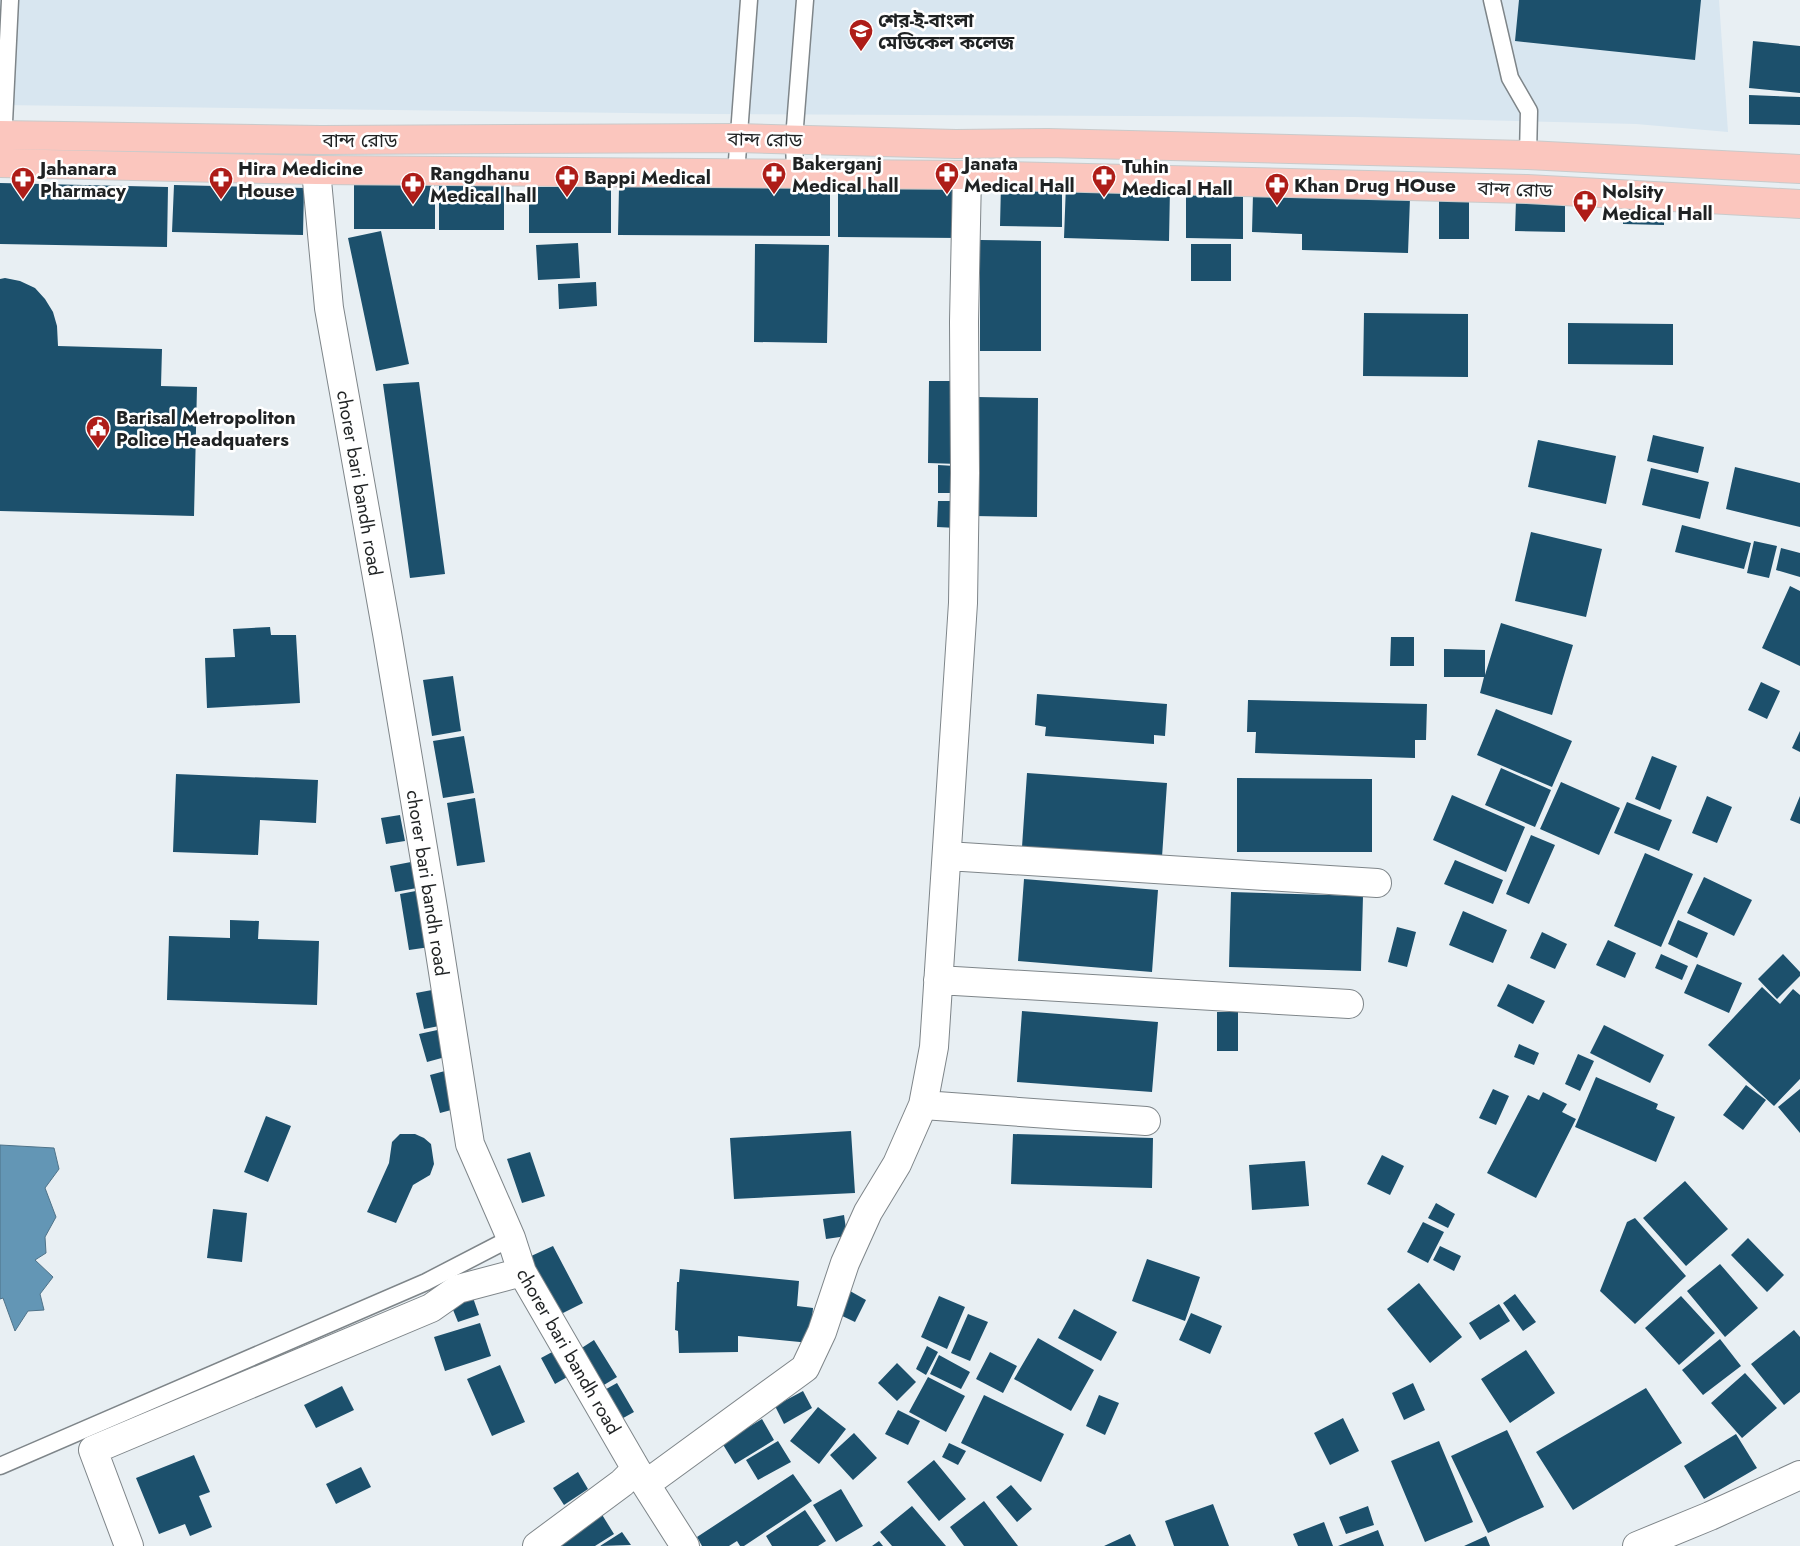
<svg xmlns="http://www.w3.org/2000/svg" width="1800" height="1546" viewBox="0 0 1800 1546" font-family="Jost,'Noto Sans Bengali',sans-serif">
<rect width="100%" height="100%" fill="#e8eff3"/>
<path fill="#d8e6f0" d="M0 0H1719L1728 132 1636 124 1355 117 711 114 0 105Z"/>
<path fill="#6396b5" stroke="#4f7389" d="M0 1145 54 1148 59 1169 45 1188 56 1217 45 1237 46 1253 35 1260 53 1277 40 1294 44 1310 28 1311 15 1331 3 1298 0 1299Z"/>
<path fill="#1c506c" d="M1519 0H1701L1695 60 1515 41Z
M1753 41 1800 46V93L1749 88Z
M1749 95 1800 97V125L1749 124Z
M439 173H504V230H439Z
M354 174H435V229H354Z
M0 183 168 187 167 247 0 244Z
M1001 184 1062 185V227L1000 226Z
M1066 184 1170 188 1169 241 1064 238Z
M174 185 304 188 303 235 172 232Z
M529 187H611V233H529Z
M619 187H830V236L618 235Z
M838 187H961L960 238 838 237Z
M1186 189H1243V239L1186 238Z
M1253 194 1410 198 1408 253 1302 250V234L1252 232Z
M1439 194H1469V239H1439Z
M1516 200H1565V232L1515 231Z
M1623 202H1664V225L1623 224Z
M381 231 409 364 376 371 348 238Z
M980 240 1041 241V351H980Z
M578 243 580 278 538 280 536 245Z
M755 244 829 245 827 343 754 342Z
M1191 244H1231V281H1191Z
M5 278 20 281 35 288 45 299 53 312 57 326 58 346 162 349 161 386 197 387 194 516 0 511V279Z
M596 282 597 306 559 309 558 284Z
M1364 313 1468 314V377L1363 376Z
M1568 323 1673 324V365L1568 364Z
M929 381H959L958 464 928 463Z
M419 382 445 574 410 578 383 384Z
M977 397 1038 398 1037 517 974 516Z
M1653 435 1704 447 1698 473 1647 461Z
M1538 440 1616 456 1606 504 1528 487Z
M938 465 955 466V493H938Z
M1735 467 1800 483V527L1726 509Z
M1651 468 1709 482 1700 519 1642 505Z
M938 501H957V528L937 527Z
M1682 525 1751 543 1744 569 1675 552Z
M1531 532 1602 549 1586 617 1515 601Z
M1754 541 1777 546 1769 578 1747 573Z
M1781 548 1800 553V577L1776 570Z
M1790 586 1800 591V666L1762 648Z
M1501 623 1573 645 1552 715 1480 693 1484 677H1444V649L1485 650V675Z
M270 627 271 635H296L300 703 207 708 205 658 235 657 233 629Z
M1391 637H1414V666H1390Z
M453 676 461 731 432 736 423 680Z
M1761 682 1780 691 1767 719 1748 710Z
M1037 694 1167 704 1165 736 1154 735V744L1045 736 1046 727 1035 725Z
M1248 700 1427 704 1426 740H1415V758L1255 753 1256 732H1247Z
M1496 709 1572 741 1552 787 1477 755Z
M1800 731V752L1792 748Z
M464 736 474 793 443 798 433 741Z
M1652 756 1677 766 1660 810 1635 799Z
M1501 768 1551 790 1535 827 1485 805Z
M1027 773 1167 783 1162 857 1022 847Z
M176 774 318 780 316 823 260 820 258 855 173 852Z
M1237 778 1372 779V852H1237Z
M1561 782 1620 808 1599 855 1540 829Z
M1452 795 1525 827 1506 872 1433 840Z
M1707 796 1732 807 1717 843 1692 833Z
M1800 796V824L1790 820Z
M475 798 485 862 457 866 447 803Z
M1627 802 1672 820 1659 851 1614 833Z
M400 815 405 841 386 844 381 818Z
M1531 835 1555 845 1529 904 1506 894Z
M1645 853 1693 874 1661 947 1614 926Z
M1455 860 1503 880 1493 904 1444 884Z
M411 862 417 888 395 892 390 866Z
M1704 877 1752 900 1734 936 1687 913Z
M1024 879 1158 890 1152 972 1018 961Z
M421 890 430 947 409 950 400 894Z
M1231 892 1363 896 1361 971 1229 967Z
M1463 911 1507 930 1493 963 1449 945Z
M230 920 259 921 258 939 319 941 317 1005 167 1000 169 936 230 938Z
M1678 920 1708 933 1697 958 1668 944Z
M1397 927 1416 932 1407 967 1388 962Z
M1542 932 1567 944 1555 969 1530 958Z
M1608 940 1636 953 1625 978 1596 965Z
M1661 954 1688 966 1682 980 1655 968Z
M1783 954 1800 972V976L1777 999 1758 979Z
M1697 964 1742 983 1729 1013 1684 993Z
M1508 984 1545 1001 1533 1024 1497 1006Z
M1762 987 1780 1004 1793 989 1800 995V1079L1774 1106 1708 1045Z
M432 990 439 1026 424 1029 416 993Z
M1022 1011 1158 1022 1152 1092 1017 1082Z
M1217 1012H1238V1051H1217Z
M1604 1025 1664 1055 1650 1083 1590 1053Z
M442 1029 449 1056 427 1062 419 1034Z
M1519 1044 1539 1053 1534 1065 1514 1057Z
M1578 1054 1594 1061 1580 1091 1565 1084Z
M456 1068 466 1106 440 1113 430 1075Z
M1596 1077 1658 1104 1656 1109 1675 1117 1656 1162 1575 1127Z
M1746 1085 1766 1100 1743 1130 1723 1115Z
M1493 1089 1509 1096 1496 1125 1479 1118Z
M1800 1089V1133L1778 1107Z
M1543 1092 1567 1104 1562 1112 1576 1119 1536 1198 1487 1173 1528 1095 1539 1100Z
M266 1116 291 1126 268 1182 244 1172Z
M851 1131 855 1193 734 1199 730 1138Z
M400 1134H415L424 1138 431 1144 434 1164 430 1175 413 1185 396 1223 367 1212 389 1163 392 1142Z
M1013 1134 1153 1138 1152 1188 1011 1184Z
M530 1152 545 1196 522 1203 507 1159Z
M1382 1155 1404 1166 1390 1195 1367 1184Z
M1305 1161 1309 1206 1252 1210 1249 1165Z
M1685 1181 1728 1229 1686 1266 1643 1218Z
M1436 1203 1455 1214 1448 1228 1428 1218Z
M213 1209 247 1213 242 1262 207 1258Z
M844 1215 847 1236 826 1239 823 1219Z
M1635 1218 1686 1276 1635 1324 1600 1291 1627 1222Z
M1423 1222 1444 1232 1428 1263 1407 1252Z
M1748 1238 1784 1275 1767 1292 1731 1255Z
M553 1246 583 1303 559 1315 529 1257Z
M1440 1246 1461 1256 1454 1271 1433 1260Z
M1147 1259 1200 1277 1185 1321 1132 1301Z
M1720 1264 1758 1308 1725 1337 1687 1291Z
M680 1269 799 1281 797 1306 813 1308 810 1343 738 1336V1352L679 1353 678 1331 675 1330 677 1282H679Z
M1419 1283 1462 1337 1430 1363 1387 1309Z
M850 1291 866 1300 855 1322 838 1314Z
M471 1292 479 1315 458 1322 449 1300Z
M1515 1294 1536 1322 1523 1331 1503 1303Z
M939 1296 965 1307 947 1349 921 1337Z
M1681 1296 1715 1333 1679 1365 1645 1328Z
M1499 1304 1510 1321 1480 1340 1469 1323Z
M1074 1309 1117 1332 1101 1361 1058 1338Z
M1191 1313 1222 1326 1210 1354 1179 1340Z
M968 1314 988 1322 970 1361 951 1353Z
M480 1323 491 1356 445 1371 434 1337Z
M1794 1330 1800 1337V1392L1784 1405 1751 1364Z
M1038 1338 1094 1370 1071 1411 1014 1379Z
M1720 1339 1741 1366 1703 1395 1682 1370Z
M594 1340 617 1377 599 1388 577 1351Z
M927 1346 938 1352 926 1375 916 1369Z
M1526 1350 1555 1393 1510 1423 1481 1379Z
M554 1351 569 1376 555 1384 541 1358Z
M990 1352 1017 1366 1003 1393 976 1379Z
M939 1355 970 1372 961 1389 930 1374Z
M897 1363 916 1382 897 1401 878 1383Z
M500 1365 525 1422 492 1436 467 1379Z
M1745 1373 1777 1408 1742 1438 1711 1403Z
M928 1377 965 1396 946 1432 909 1412Z
M617 1383 634 1412 616 1422 599 1393Z
M1413 1383 1425 1410 1404 1420 1392 1393Z
M342 1386 354 1410 316 1428 304 1405Z
M1646 1388 1682 1443 1573 1510 1536 1452Z
M803 1391 812 1408 784 1424 775 1406Z
M984 1395 1064 1434 1041 1482 961 1443Z
M1099 1395 1119 1403 1105 1435 1086 1426Z
M818 1407 846 1429 819 1464 790 1441Z
M898 1410 920 1421 908 1445 885 1434Z
M1343 1418 1359 1451 1330 1465 1314 1433Z
M762 1419 774 1440 735 1464 722 1443Z
M1507 1430 1544 1507 1488 1533 1451 1456Z
M854 1433 877 1458 853 1480 830 1455Z
M1736 1434 1757 1468 1704 1499 1684 1466Z
M778 1441 791 1462 758 1480 746 1460Z
M1439 1441 1473 1522 1425 1542 1391 1461Z
M949 1443 966 1451 958 1465 942 1457Z
M194 1455 210 1492 199 1496 212 1527 190 1536 185 1524 159 1534 136 1478Z
M934 1460 966 1499 939 1521 907 1482Z
M361 1467 371 1487 336 1504 326 1484Z
M578 1472 588 1489 564 1505 553 1488Z
M793 1474 812 1501 744 1546H740L737 1541 729 1546H702L697 1537Z
M1011 1485 1032 1509 1017 1522 996 1497Z
M841 1489 863 1526 836 1542 813 1505Z
M984 1501 1018 1546H964L950 1527Z
M1213 1504 1229 1546H1174L1165 1521Z
M912 1506 946 1546H892L880 1532Z
M1368 1506 1374 1525 1346 1534 1339 1517Z
M805 1510 826 1541 818 1546H772L766 1536Z
M601 1513 614 1534 595 1546H556Z
M1324 1522 1333 1546H1298L1293 1534Z
M1378 1530 1384 1546H1338Z
M622 1532 631 1545 600 1546Z
M1130 1534 1136 1546H1104Z
M1486 1536 1490 1546H1464Z
M879 1541 883 1546H872Z"/>
<g fill="none" stroke-linecap="round" stroke-linejoin="round">
<defs>
<path id="lane" d="M1492 0 1510 78 1529 111 1528 155
M3 143 10 0
M795 173 794 139 805 0
M736 174 749 0
M0 1466 426 1282 511 1238"/>
<path id="street" d="M316 170 329 308 387 633 433 908 470 1144 511 1238 522 1272 636 1469 685 1546
M947 856 1377 883
M938 980 1349 1004
M923 1105 1146 1121
M646 1484 805 1368 822 1332 845 1263 868 1212 897 1164 923 1105 934 1047 963 603 965 473 964 322 967 175
M129 1546 93 1450 431 1308 458 1289 522 1272
M537 1546 622 1483 636 1469
M1637 1546 1710 1516 1800 1475"/>
<path id="highway" d="M0 135 321 140 738 138 956 144 1048 143 1528 155 1800 169
M0 163 316 170 967 175 1527 189 1800 204"/>
</defs>
<use href="#lane" stroke="#7e8589" stroke-width="19"/>
<use href="#street" stroke="#7e8589" stroke-width="30"/>
<use href="#highway" stroke="#c9caca" stroke-width="30"/>
<use href="#lane" stroke="#fff" stroke-width="16"/>
<use href="#street" stroke="#fff" stroke-width="28"/>
<use href="#highway" stroke="#fbc6be" stroke-width="28"/>
</g>
<defs>
<symbol id="university-pin" viewBox="-11 -11 22 30"><path d="M0 17L-7.5 6A9.5 9.5 0 1 1 7.5 6Z" fill="#ae1d18" stroke="#fff"/><path d="M0-5L7-2L0 1L-7-2ZM-4 1L0 2.5L4 1V4Q0 6-4 4Z" fill="#fff"/></symbol>
<symbol id="pharmacy-pin" viewBox="-11 -11 22 30"><path d="M0 17L-7.5 6A9.5 9.5 0 1 1 7.5 6Z" fill="#ae1d18" stroke="#fff"/><path d="M-2-6h4v4h4v4h-4v4h-4v-4h-4v-4h4Z" fill="#fff"/></symbol>
<symbol id="civic-pin" viewBox="-11 -11 22 30"><path d="M0 17L-7.5 6A9.5 9.5 0 1 1 7.5 6Z" fill="#ae1d18" stroke="#fff"/><path d="M-.6-6.5H3V-4.5H.6V-3L4-1V1h2V6H-6V1h2V-1L-.6-3ZM-1.2 2.5V6h2.4V2.5Z" fill="#fff"/></symbol>
</defs>
<g fill-rule="evenodd">
<use href="#university-pin" x="847" y="17" width="28" height="38"/>
<use href="#pharmacy-pin" x="760" y="160" width="28" height="38"/>
<use href="#pharmacy-pin" x="933" y="160" width="28" height="38"/>
<use href="#pharmacy-pin" x="553" y="163" width="28" height="38"/>
<use href="#pharmacy-pin" x="1090" y="163" width="28" height="38"/>
<use href="#pharmacy-pin" x="9" y="165" width="28" height="38"/>
<use href="#pharmacy-pin" x="207" y="165" width="28" height="38"/>
<use href="#pharmacy-pin" x="399" y="170" width="28" height="38"/>
<use href="#pharmacy-pin" x="1263" y="171" width="28" height="38"/>
<use href="#pharmacy-pin" x="1571" y="188" width="28" height="38"/>
<use href="#civic-pin" x="84" y="414" width="28" height="38"/>
</g>
<g text-anchor="middle" stroke-width="5" stroke-linejoin="round" paint-order="stroke">
<g font-size="19" font-weight="bold" fill="#1f2223" stroke="#fff" text-anchor="start">
<text x="878" y="27">শের-ই-বাংলা<tspan x="878" dy="22">মেডিকেল কলেজ</tspan></text>
<text x="792" y="170">Bakerganj<tspan x="792" dy="22">Medical hall</tspan></text>
<text x="964" y="170">Janata<tspan x="964" dy="22">Medical Hall</tspan></text>
<text x="1122" y="173">Tuhin<tspan x="1122" dy="22">Medical Hall</tspan></text>
<text x="40" y="175">Jahanara<tspan x="40" dy="22">Pharmacy</tspan></text>
<text x="238" y="175">Hira Medicine<tspan x="238" dy="22">House</tspan></text>
<text x="430" y="180">Rangdhanu<tspan x="430" dy="22">Medical hall</tspan></text>
<text x="584" y="184">Bappi Medical</text>
<text x="1294" y="192">Khan Drug HOuse</text>
<text x="1602" y="198">Nolsity<tspan x="1602" dy="22">Medical Hall</tspan></text>
<text x="116" y="424">Barisal Metropoliton<tspan x="116" dy="22">Police Headquaters</tspan></text>
</g>
<g font-size="19" fill="#1f2223" stroke="#fff">
<text transform="translate(765 139) rotate(1)" y="7">বান্দ রোড</text>
<text x="360" y="147">বান্দ রোড</text>
<text transform="translate(1515 189) rotate(2)" y="7">বান্দ রোড</text>
<text transform="translate(360 483) rotate(80)" y="7">chorer bari bandh road</text>
<text transform="translate(428 883) rotate(81)" y="7">chorer bari bandh road</text>
<text transform="translate(569 1351) rotate(60)" y="7">chorer bari bandh road</text>
</g>
</g>
</svg>
